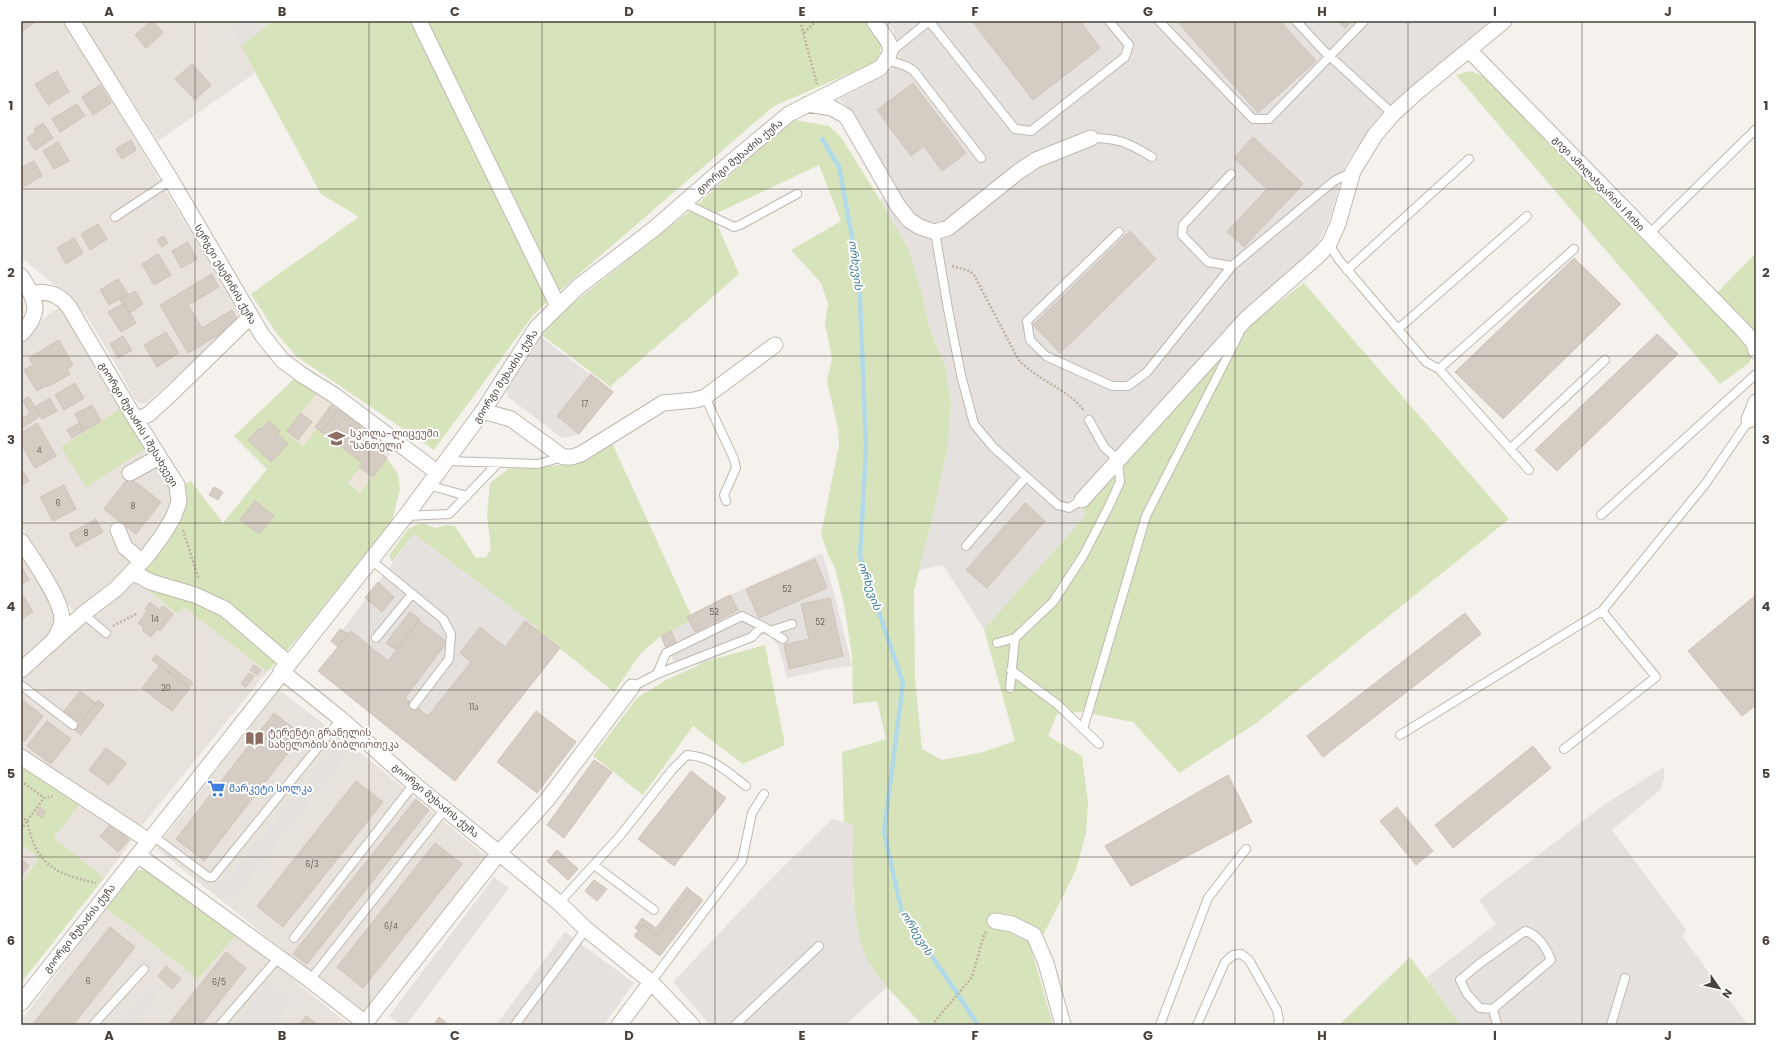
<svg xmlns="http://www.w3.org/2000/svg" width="1777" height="1046" viewBox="0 0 1777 1046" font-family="Poppins,'Noto Sans Georgian',sans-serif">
<rect width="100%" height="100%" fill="#f5f1ed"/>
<path fill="#e8e2dc" d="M21 21H64L243 319 146 403H139L135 400 118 368 88 318 73 301 21 257Z
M81 21H231L255 73 158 141Z
M60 307 80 335 121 408 86 487 147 448 167 480 172 497 170 509 142 553 131 565 80 607 72 610 53 582 21 525V340L48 315Z
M21 556 47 597 54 617V626L48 635 21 660Z
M135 580 178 614 184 607 267 672 140 828 21 748V678Z
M279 690 355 748 488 858 362 1013 156 848Z
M80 804 133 839 104 878 54 838Z
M21 844 39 858 21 883Z
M106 908 198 979 237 934 349 1025H21V1021Z"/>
<path fill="#e5e1de" d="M231 21H273L241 46Z
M887 21H1490L1372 125 1345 165 1328 224 1317 245 1071 500 1087 514 984 629 943 565 919 570 934 511 948 444 951 403 945 366 929 328 921 290 908 248 880 200 896 187 852 111 839 99 889 73 899 58 894 31Z
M540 336 613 392 579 434 562 438 508 397 506 383Z
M414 534 538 628 537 630 560 648 455 781 318 671 338 647 331 641 340 629 342 630 349 622Z
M822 553 834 593 852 666 828 669 787 678 779 647 770 635 765 634 698 666 695 660 675 663 661 636 671 631 687 617 730 595Z
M340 738 351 747 334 771 229 904 212 892 226 875 229 877 303 787Z
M1664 767V778L1661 789 1612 830 1686 930 1682 936 1748 1025H1461L1426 978 1496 924 1479 900 1605 804Z
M832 819 853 825V901L872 968 888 986 845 1025H710L673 982 765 885Z
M494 877 509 888 406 1025H401L389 1016Z
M565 932 634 983 604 1025H496Z
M268 982 293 1001 274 1025H235Z
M149 987 158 994 133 1025H118Z"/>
<path fill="#ece4d9" d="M316 394 323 396 394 449 361 493 286 431Z"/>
<path fill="#d7e4bb" d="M273 21H867C877 37 888 46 874 63L774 106 549 300 532 317 434 450 296 356 277 334 251 294 359 217 321 194 241 46Z
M1470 71 1483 76 1492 82 1747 341 1752 355 1749 363 1720 384 1456 75Z
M795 120 829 126 841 137 880 200 908 248 921 290 929 328 945 366 951 402 948 444 934 511 914 591 915 680 922 749 942 760 983 752 1015 741 984 629 1087 514 1082 510 1251 324 1304 283 1509 519 1258 722 1179 773 1133 722 1082 712 1057 714 1048 736 1082 756 1088 803 1086 833 1076 870 1033 955 1053 1025H922C906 1007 887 989 873 969 849 935 853 866 853 825L844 822 842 752 886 739 877 701 853 704 852 655 843 600 834 565 829 557 821 534 839 445 838 429 827 381 832 358 825 324 828 304 821 283 791 250 841 221 819 165 713 215 739 274 612 385V388L542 335 562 312 690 211 778 132Z
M1756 253V333L1717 293Z
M294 379 323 396 316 394 287 432 303 446 317 428 363 463 348 483 360 493 387 458 398 474 400 489 392 521 298 638 267 672 184 607 178 614 135 580C151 564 186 523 187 500 187 495 186 489 185 484L191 481 223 523 267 469 234 436Z
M121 408 147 448 86 487 61 447Z
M612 443 691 615 690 621 661 636 641 653 614 692 537 630 538 628 414 534 392 562 389 555 409 528 422 523 435 528 446 525 455 526 476 558 486 557 491 549 487 516 490 483 508 469 563 465 583 460Z
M765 645 785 745 743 764 693 726 643 795 593 756 637 698 666 680 710 660Z
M21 766 80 804 54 838 104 878 21 983V883L39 858 21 844Z
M147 869 237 934 198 979 106 908 134 871Z
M1410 957 1461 1025H1339Z"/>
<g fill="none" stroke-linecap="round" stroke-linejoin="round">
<path stroke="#b1dae9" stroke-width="4.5" d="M822 139 839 167 859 274 866 448 860 556 903 683 884 832 902 913 957 993
M958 995 978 1025"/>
</g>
<path fill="#d5ccc4" stroke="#cfc3b7" d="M21 21H36L21 32Z
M151 21H153L163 33 146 48 135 35Z
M972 21H1080L1100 48 1033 100Z
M1177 21H1280L1316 61 1258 113Z
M1337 21H1352L1345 28Z
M192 64 211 85 195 100 175 79Z
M57 71 69 92 48 105 35 84Z
M913 83 966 153 942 171 924 146 911 156 877 110Z
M100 85 111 103 93 115 82 97Z
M77 104 85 116 60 132 52 119Z
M43 123 53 138 35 150 27 138 36 132 34 129Z
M1253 137 1303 184 1244 247 1227 232 1267 189 1234 158Z
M131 140 136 150 122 159 116 149Z
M58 142 69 161 54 169 43 151Z
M34 161 42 176 23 187 21 183V168Z
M98 224 107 239 90 250 81 234Z
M1130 231 1156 259 1060 353 1033 325Z
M164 236 168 243 162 247 157 240Z
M74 238 83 253 66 264 57 248Z
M188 242 197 259 181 268 172 251Z
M158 254 171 275 154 285 142 264Z
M1574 258 1621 304 1503 419 1455 372Z
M212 274 219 287 188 305 202 328 232 310 239 323 188 353 160 305Z
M118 279 128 294 109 305 100 290Z
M135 291 143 304 130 313 120 300Z
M124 303 136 323 121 332 108 312Z
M166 332 179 353 157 367 144 345Z
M1657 334 1678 354 1557 471 1535 450Z
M123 336 132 350 118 358 110 344Z
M59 340 73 365 67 369 70 374 47 387 46 386 37 391 24 370 33 365 29 358Z
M591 374 613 392 579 434 557 416Z
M75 383 84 398 64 410 55 395Z
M29 397 40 416 21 429V419L30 414 23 400Z
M50 398 57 411 42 419 35 407Z
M92 405 101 421 84 431 75 414Z
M331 405 338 410 321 432 315 427Z
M339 408 362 426 354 437 369 448 371 445 387 458 373 477 359 467 363 463 321 432Z
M301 413 312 422 298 440 287 431Z
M269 421 280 431 277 433 288 444 271 462 248 440 259 428 260 430Z
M37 423 56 456 35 468 21 444V433Z
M79 423 84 431 72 438 67 430Z
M22 470 29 481 21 485V471Z
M129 477 161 502 136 534 104 509Z
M64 485 76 509 53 521 40 497Z
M214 487 223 492 218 500 209 495Z
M255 501 274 516 259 534 240 520Z
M1025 503 1045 521 987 588 966 570Z
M96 519 103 532 76 547 69 534Z
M815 559 827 588 759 618 746 589Z
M21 566 29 580 21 585Z
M378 582 394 597 382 612 365 598Z
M21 592 33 612 21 619Z
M730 595 738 610 695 632 687 617Z
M1756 595V705L1742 716 1688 651Z
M830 598 843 656 789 669 784 645 809 639 801 604Z
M150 602 160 610 163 606 173 614 160 631 157 629 151 637 142 630 144 627 138 623 147 611 145 609Z
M410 612 420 619 396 650 386 643Z
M1465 613 1481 634 1323 757 1307 736Z
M419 621 447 642 405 698 428 716 471 662 460 653 480 627 505 647 525 621 560 648 455 781 318 671 351 631 388 661Z
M340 629 348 634 338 647 331 641Z
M671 631 676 643 666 648 661 636Z
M156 655 193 683 189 688 152 660Z
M160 665 190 688 172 711 142 688Z
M254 665 261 670 257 675 250 670Z
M249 673 254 676 246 687 241 684Z
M80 691 96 703 80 723 64 711Z
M21 699 43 716 25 741 21 738Z
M98 700 104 705 81 735 74 730Z
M536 711 576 742 537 793 497 762Z
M274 713 302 735 204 861 176 839Z
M47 721 71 739 51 764 27 746Z
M1533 746 1551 768 1453 848 1435 825Z
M106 748 126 763 109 785 89 770Z
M594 760 612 772 564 838 547 825Z
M691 771 726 798 674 866 638 839Z
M1228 775 1252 822 1131 886 1105 846Z
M356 781 383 802 283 927 257 906Z
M416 799 429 810 307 964 293 954Z
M40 807 46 812 42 818 36 814Z
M1397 807 1433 851 1416 865 1380 821Z
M111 824 129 840 118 852 100 836Z
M435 843 462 864 363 988 337 967Z
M557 850 578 869 568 880 547 861Z
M21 859 29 866 21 876Z
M594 880 607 889 597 901 585 891Z
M687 887 691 891 657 935 643 925 639 931 635 928 642 918 656 928Z
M691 891 703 900 660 956 634 936 643 925 657 935Z
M110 927 135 947 73 1025H32Z
M226 952 246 968 203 1023 202 1025H168Z
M166 966 181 979 172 989 158 976Z
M306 1016 318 1025H299Z
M439 1017 449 1025H434Z"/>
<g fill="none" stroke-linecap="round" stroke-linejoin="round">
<defs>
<path id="lane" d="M1159 21 1253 119H1269L1364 21
M1296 21 1324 51 1393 114
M891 52 929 21 1015 129 1031 131 1125 57 1129 45 1109 21
M887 60 906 66 914 71 981 158
M1091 138C1120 138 1128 143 1152 157
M1231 174 1183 225 1182 235 1208 262 1232 266 1334 181 1352 172
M684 203 734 227 740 225 797 194
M115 217 171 180
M935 232 948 309 961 375 974 424 993 447 1058 505 1069 508 1082 500
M1119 232 1027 321 1030 340 1046 356 1112 386H1128L1147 372 1232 266
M1649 234 1756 129
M1329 244 1339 260 1426 362 1439 369 1574 249
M1347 270 1469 159
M1398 329 1527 216
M1439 369 1529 470
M705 397 734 459 736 468 724 495 726 501
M1510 449 1605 360
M446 461 538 464 563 457
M428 485 467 496
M1601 515 1756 374
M405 516 449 514 498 463
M966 546 1026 477
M371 560 443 619 451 634 449 659 414 705
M83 614 106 633
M762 626 783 639
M770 631 792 624
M376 638 412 594
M997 643 1015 638 1053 602 1083 556 1109 506 1120 482 1118 460 1104 447 1089 420
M1011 670 1057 704 1099 744
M21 685 73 725
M632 687 657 674 752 637 762 626 742 616 666 653 657 674
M1010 688 1015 638
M1083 729 1146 516 1239 334
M1400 735 1602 611
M1564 749 1656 677 1602 611 1706 483 1749 420
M153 836 208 877H213L341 719
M594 865 654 910
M559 903 619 837 672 770 687 755C713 757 726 771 746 786
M1525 931C1538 934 1547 949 1551 960L1493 1009 1480 1008 1467 994 1460 980 1479 964Z
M294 938 414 784
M310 980 445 809
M651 982 742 861 752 813 764 794
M1493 1009 1497 1025
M93 1025 144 969
M220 1025 279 957
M515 1025 586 929
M735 1025 819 946
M1160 1025 1208 898 1246 849
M1197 1025 1225 962 1233 955 1241 954 1249 960 1277 1010 1279 1020 1278 1025
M1611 1025 1625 978"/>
<path id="street" d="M72 21 171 180 262 335 282 360 302 375 334 395 438 473
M419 21 558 306
M1469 50 1742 329 1754 343 1756 351
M808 104 832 108 846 116 898 206 909 220 920 227 935 232 948 228 1018 172 1036 160 1091 138
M21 276C36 301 43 311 21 334
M483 411 511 419 563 457H572L581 454 663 403 695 400 705 397 775 345
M136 420 149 414 173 392 251 316
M1749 420 1756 402
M130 473 159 457
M1082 500 1246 319 1320 254 1329 244 1338 224 1353 171 1375 135 1393 114 1416 93 1504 21
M118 530 125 547 142 562
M21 541C32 558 63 601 62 621 61 627 58 633 55 638
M132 572 151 582 195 595 225 609 288 663
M21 670 83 614 116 589 147 556 162 536 173 518 179 502 177 485 136 420 69 307C60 295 47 290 32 293
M281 671 341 719 414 784 499 853 559 903 586 929 651 982 692 1025
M21 757 149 841
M138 855 310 980 365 1023 499 853 547 800 632 687
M995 921 1012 924 1034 935 1046 963 1063 1025
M21 1003 405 517 483 411 537 327 578 287 655 228 717 174 789 114 880 68C900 46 887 42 874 21
M619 1025 651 982"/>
</defs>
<use href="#lane" stroke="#bfb8b0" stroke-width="10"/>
<use href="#street" stroke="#bfb8b0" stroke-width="17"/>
<path stroke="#bfb1a3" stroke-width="2.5" stroke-dasharray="2 2" stroke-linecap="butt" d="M800 21 817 84
M804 33 816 21
M952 266 970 271 974 275 1018 359C1036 380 1070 390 1084 411
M183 530 199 580
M113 626 138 613
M21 781 44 798
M21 816 27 821 44 798 53 796
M27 821C36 865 55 874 96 883
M21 830 27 821
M932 1025 972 977 984 935 986 932"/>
<use href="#lane" stroke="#fff" stroke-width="8"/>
<use href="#street" stroke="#fff" stroke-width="15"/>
</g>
<path fill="none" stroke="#49413b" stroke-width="1" stroke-opacity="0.55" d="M195 21V1025M369 21V1025M542 21V1025M715 21V1025M888 21V1025M1062 21V1025M1235 21V1025M1408 21V1025M1582 21V1025M21 189H1756M21 356H1756M21 523H1756M21 690H1756M21 857H1756"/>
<defs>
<symbol id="school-bare" viewBox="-9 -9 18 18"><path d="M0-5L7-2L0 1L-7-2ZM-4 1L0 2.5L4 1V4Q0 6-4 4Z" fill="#8d6e63" stroke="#fff" stroke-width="2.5" paint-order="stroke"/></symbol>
<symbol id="library-bare" viewBox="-9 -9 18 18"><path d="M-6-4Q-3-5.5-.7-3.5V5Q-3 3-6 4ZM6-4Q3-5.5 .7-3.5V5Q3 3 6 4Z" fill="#8d6e63" stroke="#fff" stroke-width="2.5" paint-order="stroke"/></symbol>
<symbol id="supermarket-bare" viewBox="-9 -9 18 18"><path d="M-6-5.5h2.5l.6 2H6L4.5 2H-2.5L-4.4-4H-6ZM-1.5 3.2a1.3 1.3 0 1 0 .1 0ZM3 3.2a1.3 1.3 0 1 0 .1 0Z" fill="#3f7fe0" stroke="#fff" stroke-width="2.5" paint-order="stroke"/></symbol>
</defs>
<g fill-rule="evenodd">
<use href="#school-bare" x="324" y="426" width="25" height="25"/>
<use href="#library-bare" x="242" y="726" width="25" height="25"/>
<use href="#supermarket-bare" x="204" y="776" width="25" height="25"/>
</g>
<g text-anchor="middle" stroke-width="4" stroke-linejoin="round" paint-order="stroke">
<g font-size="8" fill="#6c645d">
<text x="585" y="407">17</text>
<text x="39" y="453">4</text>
<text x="58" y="506">6</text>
<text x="133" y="509">8</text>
<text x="86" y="536">8</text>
<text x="787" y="592">52</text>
<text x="714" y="615">52</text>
<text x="155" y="622">14</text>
<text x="820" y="625">52</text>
<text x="166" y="691">20</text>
<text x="474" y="710">11ა</text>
<text x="312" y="867">6/3</text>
<text x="391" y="929">6/4</text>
<text x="88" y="984">6</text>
<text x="219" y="985">6/5</text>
</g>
<g font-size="10" fill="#49413b" stroke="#fff">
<text transform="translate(739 156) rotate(-40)" y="4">გიორგი მუხაძის ქუჩა</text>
<text transform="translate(1599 183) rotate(46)" y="4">გივი ამილახვარის I ჩიხი</text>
<text transform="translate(226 274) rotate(60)" y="4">სერგეი ესენინის ქუჩა</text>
<text transform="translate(505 376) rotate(-57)" y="4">გიორგი მუხაძის ქუჩა</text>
<text transform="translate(139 424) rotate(59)" y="4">გიორგი მუხაძის I შესახვევი</text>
<text transform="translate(436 800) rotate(40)" y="4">გიორგი მუხაძის ქუჩა</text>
<text transform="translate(79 928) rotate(-52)" y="4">გიორგი მუხაძის ქუჩა</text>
</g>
<g font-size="10" fill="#785e54" stroke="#fff" text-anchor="start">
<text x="350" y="437">სკოლა-ლიცეუმი<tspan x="350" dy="12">"სანთელი"</tspan></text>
<text x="268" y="736">ტერენტი გრანელის<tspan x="268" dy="12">სახელობის ბიბლიოთეკა</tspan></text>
</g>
<g font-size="10" fill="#366cbe" stroke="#fff" text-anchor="start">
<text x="229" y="792">მარკეტი სოლკა</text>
</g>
<g font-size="11" font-style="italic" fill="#397a92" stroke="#fff">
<text transform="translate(856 265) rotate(83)" y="4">ორხევის</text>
<text transform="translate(870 586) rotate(71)" y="4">ორხევის</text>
<text transform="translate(917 933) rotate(58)" y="4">ორხევის</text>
</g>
</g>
<rect width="1777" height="1046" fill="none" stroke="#ffffff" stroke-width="44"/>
<g transform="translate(1719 988) rotate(124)" stroke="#ffffff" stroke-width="3" paint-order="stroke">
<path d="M0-3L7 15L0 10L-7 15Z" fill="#49413b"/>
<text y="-6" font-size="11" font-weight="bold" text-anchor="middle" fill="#49413b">N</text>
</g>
<rect x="22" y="22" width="1733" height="1002" fill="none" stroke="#49413b" stroke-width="1.5"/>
<g font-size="13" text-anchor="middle" font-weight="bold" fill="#49413b">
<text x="109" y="16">A</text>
<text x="282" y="16">B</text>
<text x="455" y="16">C</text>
<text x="629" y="16">D</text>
<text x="802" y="16">E</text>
<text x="975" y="16">F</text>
<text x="1148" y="16">G</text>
<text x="1322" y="16">H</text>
<text x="1495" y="16">I</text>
<text x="1668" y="16">J</text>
<text x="11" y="110">1</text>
<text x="1766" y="110">1</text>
<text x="11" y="277">2</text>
<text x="1766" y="277">2</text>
<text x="11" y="444">3</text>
<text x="1766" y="444">3</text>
<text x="11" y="611">4</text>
<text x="1766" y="611">4</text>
<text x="11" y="778">5</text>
<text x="1766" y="778">5</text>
<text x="11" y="945">6</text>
<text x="1766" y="945">6</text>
<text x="109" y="1040">A</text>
<text x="282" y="1040">B</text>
<text x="455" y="1040">C</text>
<text x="629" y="1040">D</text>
<text x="802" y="1040">E</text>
<text x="975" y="1040">F</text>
<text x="1148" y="1040">G</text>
<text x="1322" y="1040">H</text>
<text x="1495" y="1040">I</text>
<text x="1668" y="1040">J</text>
</g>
</svg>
